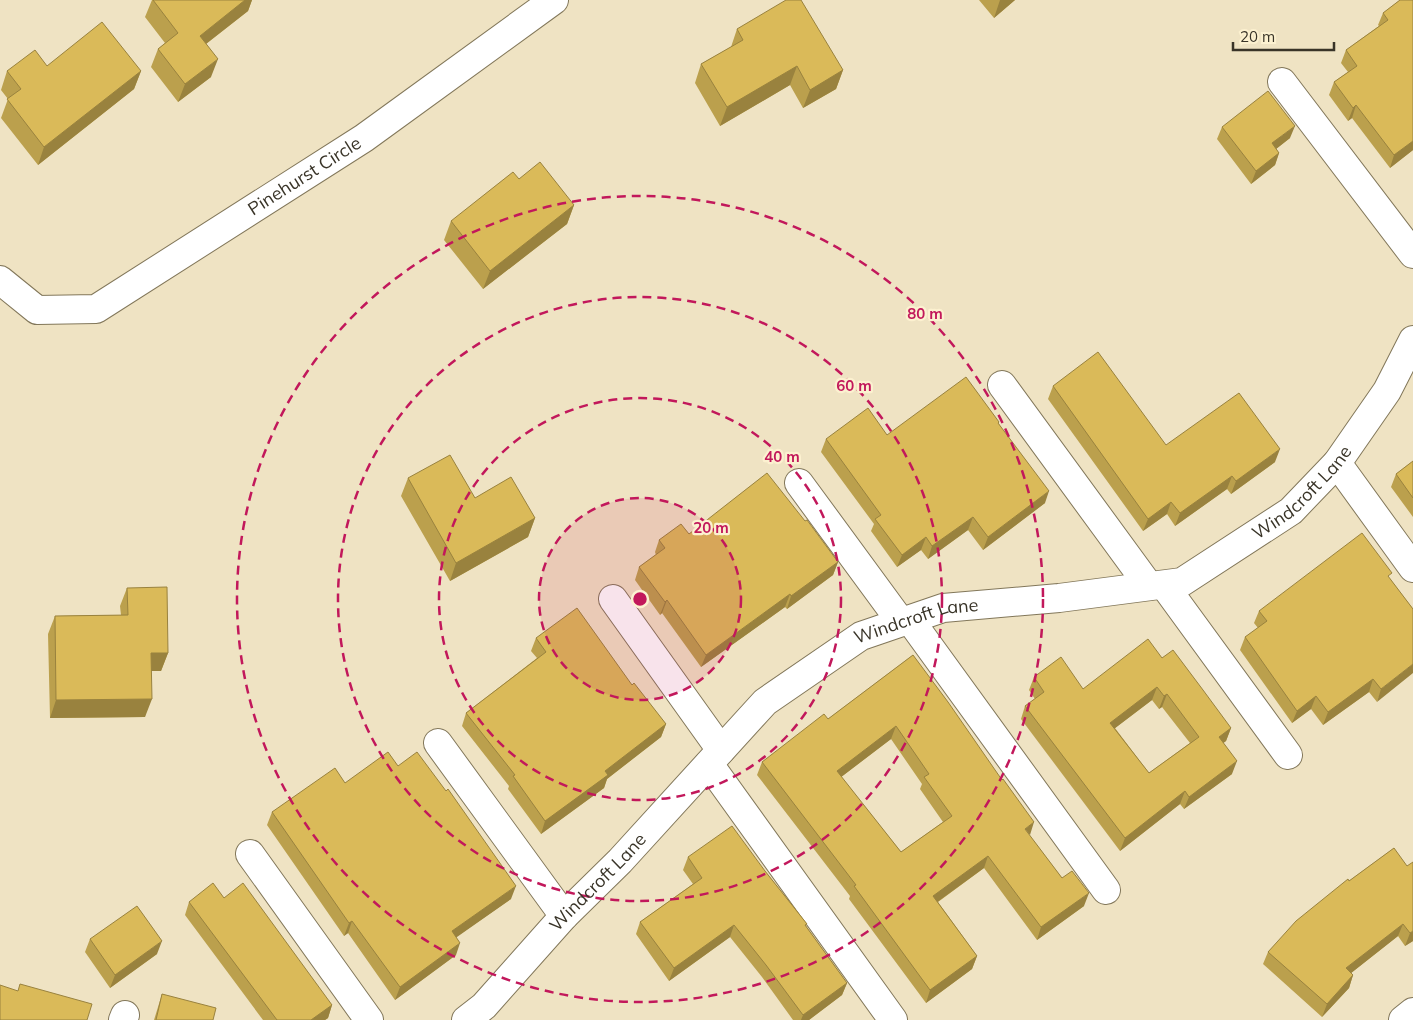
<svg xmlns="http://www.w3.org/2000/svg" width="1413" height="1020" viewBox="0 0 1413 1020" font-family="Mulish,sans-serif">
<rect width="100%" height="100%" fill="#efe3c3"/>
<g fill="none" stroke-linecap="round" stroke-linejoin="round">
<defs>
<g id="minor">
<path d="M1282 82 1413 254"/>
<path id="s1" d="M0 280 37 310 96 309 364 138 554 0"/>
<path d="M1002 385 1149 586"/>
<path d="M1337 463 1413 568"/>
<path d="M799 483 901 622"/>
<path d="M1164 585 1288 755"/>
<path d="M613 599 721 750"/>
<path d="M910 620 1106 890"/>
<path d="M438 743 564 916"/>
<path d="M709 764 893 1020"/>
<path d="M250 854 369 1020"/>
<path d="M123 1020 125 1015"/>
<path id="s2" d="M466 1020 484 1006 564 916 620 861 765 702 861 636 943 608 1059 598 1182 582 1291 511 1337 463 1387 391 1413 340"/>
<path d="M1403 1020 1413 1012"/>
</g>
</defs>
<use href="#minor" stroke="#82775a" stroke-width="30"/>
<use href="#minor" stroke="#fff" stroke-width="28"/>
</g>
<path fill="#bba04d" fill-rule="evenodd" d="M152 0H252L248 11 206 44 211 77 178 102 151 67 158 49 165 43 145 17Z
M979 0H1015L994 18Z
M1400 0 1413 150 1390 168 1352 118 1348 121 1329 95 1334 82 1348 72 1341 63 1346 50 1379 26 1378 25 1383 13Z
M737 29 843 70 836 89 803 108 790 85 720 126 695 83 701 64 731 47Z
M47 66 141 71 134 89 38 165 1 118 8 99 1 90 7 71Z
M1222 127 1290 138 1276 149 1279 153 1275 165 1251 184 1217 139Z
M574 205 567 224 483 289 444 240 451 221Z
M1053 386 1166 445 1275 462 1231 494 1227 489 1175 526 1167 514 1143 531 1048 399Z
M999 424 1045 503 983 550 968 530 928 559 921 550 897 567 871 531 874 524 821 452 826 439 887 435Z
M1413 461V517L1391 487 1396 474Z
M408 478 475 498 535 518 528 537 450 581 401 496Z
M689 534 838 562 833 575 787 609 785 607 701 667 662 613 660 615 635 580 639 567 656 555 655 552 659 540Z
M1390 579 1413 609 1377 702 1369 692 1323 725 1311 709 1292 723 1240 650 1245 637 1258 628 1254 623 1259 611Z
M127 588 168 653 161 671H151L145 717 50 718 48 634 55 616 121 615 120 606Z
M536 638 632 685 666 724 661 737 607 779 604 788 541 834 508 789 509 786 462 726 466 713 537 658 531 651Z
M913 655 1029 835 1062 878 1084 906 1037 940 984 868 938 902 977 956 972 969 926 1003 849 899 850 896 757 775 762 762 828 719ZM891 739 922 784 920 789 943 822 901 852 841 777Z
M1162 658 1231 728 1226 741 1223 743 1232 774 1184 809 1180 804 1120 851 1021 719 1025 706 1035 699 1029 690 1034 677 1083 689ZM1152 700 1159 709 1162 707 1190 743 1149 773 1115 728Z
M398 766 511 899 456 937V955L395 1000 348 933 344 936 267 825 272 812 345 783Z
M1394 848 1413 941 1405 946 1398 936 1351 973 1353 975 1349 988 1322 1017 1263 964 1268 952 1349 881Z
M688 857 765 871 807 924 806 926 847 983 842 995 809 1020H793L762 977 730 937 669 981 636 934 640 922 693 884 683 870Z
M189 902 332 1005 328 1018 325 1020H263L185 915Z
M90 939 157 954 110 988 85 952Z
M162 994 213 1020H154Z"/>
<path fill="#99823e" d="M245 0H252L248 11 193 54 200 36Z
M1000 0H1015L994 18Z
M218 59 211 77 178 102 185 84Z
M797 66 790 85 720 126 727 107Z
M843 70 836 89 803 108 810 90Z
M141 71 134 89 38 165 44 147Z
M1356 105 1352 118 1348 121 1353 108Z
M1295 126 1290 138 1267 156 1272 143Z
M1413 141V150L1390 168 1394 155Z
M1279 153 1275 165 1251 184 1256 171Z
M574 205 567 224 483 289 490 271Z
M1280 449 1275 462 1231 494 1236 481Z
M1232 476 1227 489 1175 526 1180 513Z
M1049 491 1045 503 983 550 988 537Z
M1171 502 1167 514 1143 531 1148 519Z
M973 517 968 530 928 559 932 546Z
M535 518 528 537 450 581 456 563Z
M926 537 921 550 897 567 902 555Z
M838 562 833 575 787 609 791 596Z
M790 594 785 607 701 667 706 655Z
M667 600 662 613 660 615 665 602Z
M151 653H168L161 671H144Z
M1413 664V673L1377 702 1381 689Z
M1373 679 1369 692 1323 725 1328 712Z
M1157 687 1152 700 1106 735 1110 723Z
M1167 694 1162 707 1159 709 1164 696Z
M1316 696 1311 709 1292 723 1297 711Z
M152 699 145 717 50 718 56 700Z
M666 724 661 737 607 779 604 788 541 834 545 821 605 771Z
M896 726 891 739 832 784 837 771Z
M1231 728 1226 741 1214 750 1219 737Z
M1237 761 1232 774 1184 809 1189 797Z
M1185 791 1180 804 1120 851 1125 838Z
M1034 822 1030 835 1025 829Z
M988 856 984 868 929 908 933 896Z
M516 886 511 899 447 944 452 931Z
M1089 893 1084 906 1037 940 1041 927Z
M352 921 348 933 344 936 349 923Z
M1403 924 1398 936 1341 981 1346 968Z
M734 925 730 937 669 981 674 968Z
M1413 931V941L1405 946 1410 933Z
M162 941 157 954 110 988 115 975Z
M460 943 456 955 395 1000 400 987Z
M977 956 972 969 926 1003 930 990Z
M1353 975 1349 988 1322 1017 1327 1004Z
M847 983 842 995 809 1020H801L803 1015Z
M332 1005 328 1018 325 1020H311Z"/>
<path fill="#daba59" stroke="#99823e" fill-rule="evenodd" d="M153 0H245L200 36 218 59 185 84 158 49 178 33Z
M786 0H801L843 70 810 90 797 66 727 107 701 64 743 40 737 29Z
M1400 0H1413V141L1394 155 1356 105 1353 108 1334 82 1357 66 1346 50 1388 20 1383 13Z
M102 22 141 71 44 147 7 99 21 89 7 71 35 50 47 66Z
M1268 91 1295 126 1272 143 1279 153 1256 171 1222 127Z
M540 162 574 205 490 271 451 221 513 172 519 179Z
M1098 352 1166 445 1239 393 1280 449 1236 481 1232 476 1180 513 1171 502 1148 519 1053 386Z
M966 377 999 422 998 423 1049 491 988 537 973 517 932 546 926 537 902 555 875 519 881 515 826 439 868 408 887 435Z
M450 455 475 498 511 477 535 518 456 563 408 478Z
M1413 461V498L1396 474Z
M767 473 805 521 807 520 838 562 791 596 790 594 706 655 667 600 665 602 639 567 665 548 659 540 681 524 689 534Z
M1362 533 1392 573 1388 576 1413 609V664L1381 689 1373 679 1328 712 1316 696 1297 711 1245 637 1267 621 1259 611Z
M167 587 168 653H151L152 699 56 700 55 616 128 615 127 588Z
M577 608 632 685 634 683 666 724 605 771 608 775 545 821 513 776 515 775 466 713 546 652 536 638Z
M1148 639 1162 658 1173 650 1203 690 1231 728 1219 737 1237 761 1189 797 1185 791 1125 838 1025 706 1044 692 1034 677 1061 657 1083 689ZM1157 687 1164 696 1167 694 1199 737 1149 773 1110 723Z
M913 655 948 702 1002 780 1003 779 1034 822 1025 829 1062 878 1072 871 1089 893 1041 927 988 856 933 896 977 956 930 990 854 886 856 885 762 762 824 714 828 719ZM896 726 929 774 924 777 952 816 901 852 837 771Z
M388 752 398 766 417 752 446 791 448 789 516 886 452 931 460 943 400 987 352 921 349 923 272 812 335 768 345 783Z
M732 826 765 871 807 924 805 925 847 983 803 1015 766 965 734 925 674 968 640 922 702 878 688 857Z
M1394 848 1407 866 1413 862V931L1410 933 1403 924 1346 968 1353 975 1327 1004 1268 952 1296 921 1348 879 1349 881Z
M213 883 224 898 243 883 332 1005 311 1020H277L189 902Z
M137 906 162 941 115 975 90 939Z
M20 984 92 1004 87 1020H0V985L18 991Z
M162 994 216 1008 213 1020H156Z"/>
<circle cx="640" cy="599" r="101" fill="#c2185b" fill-opacity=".12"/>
<g fill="none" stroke="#c2185b" stroke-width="2.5" stroke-dasharray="9 6">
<circle cx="640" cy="599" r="101"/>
<circle cx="640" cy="599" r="201"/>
<circle cx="640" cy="599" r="302"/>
<circle cx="640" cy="599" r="403"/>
</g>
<g text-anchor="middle" stroke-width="4.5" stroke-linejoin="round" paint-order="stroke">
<g font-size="18" fill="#393428" stroke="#fcf1d0">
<text dy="6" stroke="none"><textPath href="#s1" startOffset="354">Pinehurst Circle</textPath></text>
<text dy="6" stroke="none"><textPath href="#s2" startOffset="1031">Windcroft Lane</textPath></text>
<text dy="6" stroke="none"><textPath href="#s2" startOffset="611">Windcroft Lane</textPath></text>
<text dy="6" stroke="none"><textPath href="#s2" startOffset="191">Windcroft Lane</textPath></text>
</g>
</g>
<circle cx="640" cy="599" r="8" fill="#c2185b" stroke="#fcf1d0" stroke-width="2.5"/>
<g font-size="15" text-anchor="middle" font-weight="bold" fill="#c2185b" stroke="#fcf1d0" stroke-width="4.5" stroke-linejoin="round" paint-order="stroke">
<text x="925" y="319">80 m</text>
<text x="854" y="391">60 m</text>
<text x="782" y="462">40 m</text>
<text x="711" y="533">20 m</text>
</g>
<path d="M1233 42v8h101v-8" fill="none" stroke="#393428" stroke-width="2.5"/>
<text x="1240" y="42" font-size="15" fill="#393428" stroke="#fcf1d0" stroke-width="4" paint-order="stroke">20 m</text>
</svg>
